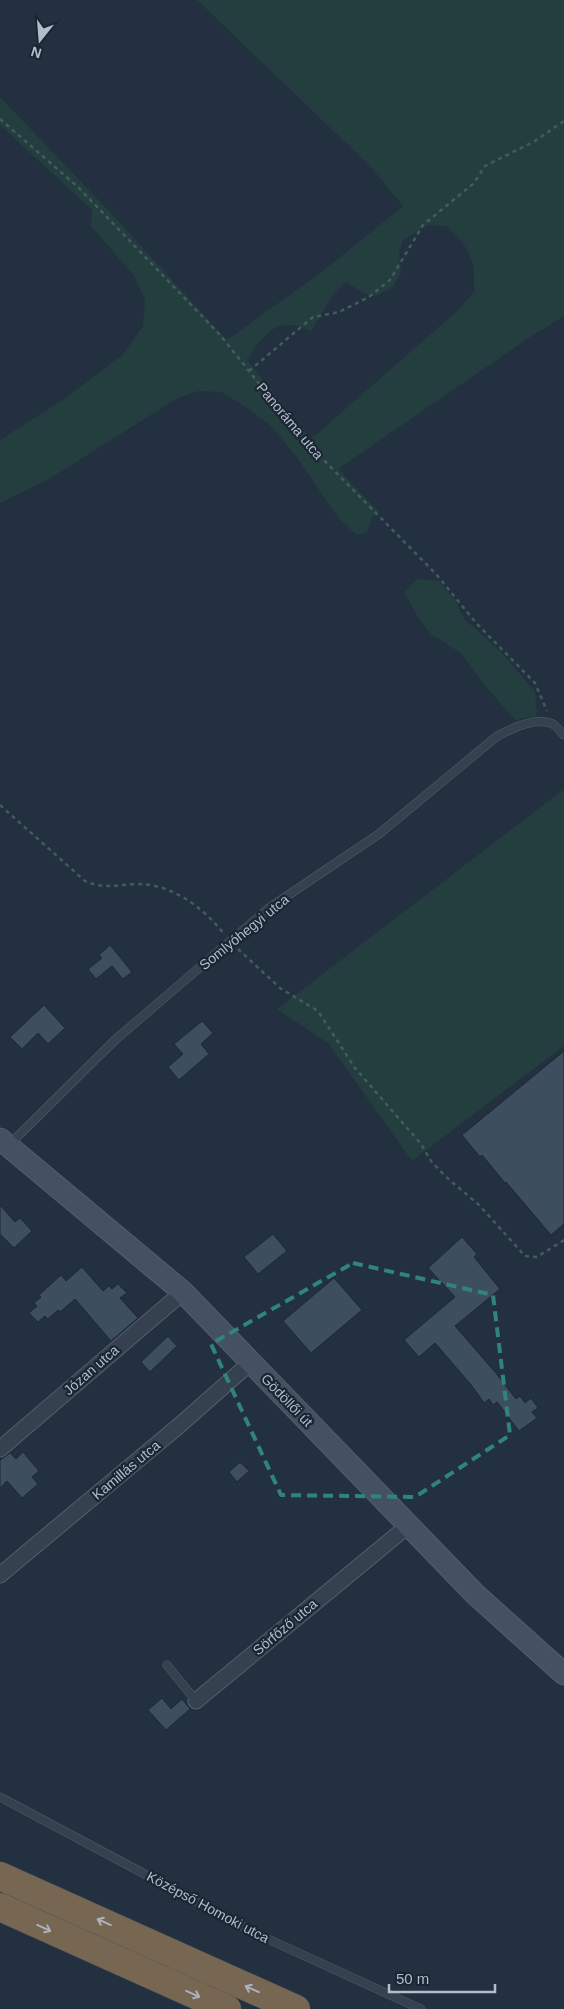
<svg xmlns="http://www.w3.org/2000/svg" width="564" height="2009" viewBox="0 0 564 2009" font-family="Arial,sans-serif">
<rect width="100%" height="100%" fill="#22303f"/>
<path fill="#243e40" fill-rule="evenodd" d="M197 0H564V316L530 337 338 469 379 512 372 517 367 532 357 535 339 519 295 455 271 426 249 409 221 392 199 391 176 399 49 479 0 503V440L70 395 123 354 143 326 145 300 134 276 91 226 92 210 0 125V97L110 212 227 340 323 271 403 206 369 165ZM429 225 446 226C471 250 475 257 474 292L457 311 311 439 247 360C258 344 270 322 292 325 298 325 305 329 311 331L333 295 346 282 363 293 376 296 393 287 401 273 399 253 403 240Z
M418 579 439 581 455 600 464 619 501 652 535 691 537 716 515 720 482 682 462 654 431 634 419 619 404 592Z
M564 789V1046L412 1161 328 1043 277 1009Z"/>
<path fill="#3d4e5f" stroke="#1d2836" d="M110 945 132 972 123 979 112 966 96 979 88 969 102 958 99 955Z
M44 1005 65 1028 48 1044 38 1033 22 1049 10 1037Z
M202 1021 213 1033 201 1044 209 1054 179 1080 168 1067 183 1054 174 1044Z
M564 1051V1224L551 1235 506 1182 505 1183 482 1155 480 1157 462 1135Z
M0 1205 15 1222 20 1218 32 1231 14 1248 0 1234Z
M273 1234 287 1251 258 1274 244 1257Z
M462 1237 477 1254 474 1257 500 1289 455 1326 495 1372 516 1399 520 1396 525 1403 531 1398 538 1408 532 1412 537 1418 519 1431 497 1402 493 1405 489 1399 484 1403 472 1386 435 1343 419 1357 404 1340 455 1297 428 1268Z
M82 1267 103 1291 109 1286 112 1289 118 1284 127 1293 120 1298 138 1318 111 1341 75 1299 60 1312 58 1310 48 1319 45 1316 38 1322 29 1313 37 1306 34 1303 41 1297 39 1295 61 1275 66 1281Z
M334 1278 362 1310 311 1353 283 1321Z
M168 1336 177 1346 150 1372 141 1362Z
M23 1452 39 1471 32 1477 38 1484 22 1498 7 1481 0 1488V1460L10 1453 16 1459Z
M240 1462 249 1471 237 1482 229 1472Z
M162 1698 171 1709 182 1699 190 1709 166 1730 148 1710Z"/>
<g fill="none" stroke-linecap="round" stroke-linejoin="round">
<defs>
<path id="lane" d="M10 1144 115 1040 269 908 379 834 496 737C510 729 536 716 553 724 557 727 561 732 564 735
M167 1665 196 1701
M0 1797 257 1934 421 2009"/>
<path id="street" d="M0 1449 183 1292
M0 1575 181 1424 251 1362
M196 1701 409 1525"/>
<path id="secondary" d="M0 1139 183 1292 475 1594 564 1674"/>
<path id="highway" d="M0 1876 296 2009
M0 1907 227 2009"/>
</defs>
<use href="#lane" stroke="#545f6d" stroke-width="9"/>
<use href="#street" stroke="#545f6d" stroke-width="17"/>
<use href="#secondary" stroke="#545f6d" stroke-width="23"/>
<use href="#highway" stroke="#414c5a" stroke-width="29"/>
<path stroke="#425b5d" stroke-width="2.5" stroke-dasharray="4 4" stroke-linecap="butt" d="M0 119 78 187 221 336 304 440 436 574 477 624 535 683 547 711
M249 371 313 317 339 312 369 297 390 280 423 225 474 183 485 166 535 141 564 121
M0 805 85 881C101 889 117 885 135 884 171 883 203 907 224 934
M238 949 280 988 318 1011 355 1068 421 1144 431 1161 445 1176 479 1205 525 1256 537 1257 564 1240"/>
<use href="#lane" stroke="#36414f" stroke-width="8"/>
<use href="#street" stroke="#36414f" stroke-width="15"/>
<use href="#secondary" stroke="#445162" stroke-width="21"/>
<use href="#highway" stroke="#766652" stroke-width="28"/>
</g>
<defs><path id="oneway-shaft" d="M-6 0H5M1.5-3L5.5 0L1.5 3" fill="none" stroke-width="1.6" stroke-linecap="round" stroke-linejoin="round" transform="scale(1.25)"/></defs>
<g stroke="#acb3be">
<use href="#oneway-shaft" transform="translate(104 1922) rotate(-156)"/>
<use href="#oneway-shaft" transform="translate(44 1928) rotate(25)"/>
<use href="#oneway-shaft" transform="translate(252 1989) rotate(-156)"/>
<use href="#oneway-shaft" transform="translate(193 1994) rotate(24)"/>
</g>
<path fill="none" stroke="#308480" stroke-width="4" stroke-dasharray="10 6" stroke-linejoin="round" d="M353 1263 493 1295 510 1435 415 1497 281 1495 211 1344Z"/>
<g text-anchor="middle" stroke-width="4.5" stroke-linejoin="round" paint-order="stroke">
<g font-size="14" fill="#b2bcca" stroke="#1b2634">
<text transform="translate(290 421) rotate(50)" y="5">Panoráma utca</text>
<text transform="translate(244 932) rotate(-39)" y="5">Somlyóhegyi utca</text>
<text transform="translate(91 1370) rotate(-41)" y="5">Józan utca</text>
<text transform="translate(287 1400) rotate(46)" y="5">Gödöllői út</text>
<text transform="translate(126 1470) rotate(-40)" y="5">Kamillás utca</text>
<text transform="translate(285 1627) rotate(-40)" y="5">Sörfőző utca</text>
<text transform="translate(208 1907) rotate(28)" y="5">Középső Homoki utca</text>
</g>
</g>
<g transform="translate(40 40) rotate(197)" stroke="#1b2634" stroke-width="4" paint-order="stroke">
<path d="M0-4L9 19L0 12L-9 19Z" fill="#b2bcca"/>
<text y="-8" font-size="14" font-weight="bold" text-anchor="middle" fill="#b2bcca">N</text>
</g>
<path d="M389 1984v8h106v-8" fill="none" stroke="#b2bcca" stroke-width="2.5"/>
<text x="396" y="1984" font-size="15" fill="#b2bcca" stroke="#1b2634" stroke-width="4" paint-order="stroke">50 m</text>
</svg>
